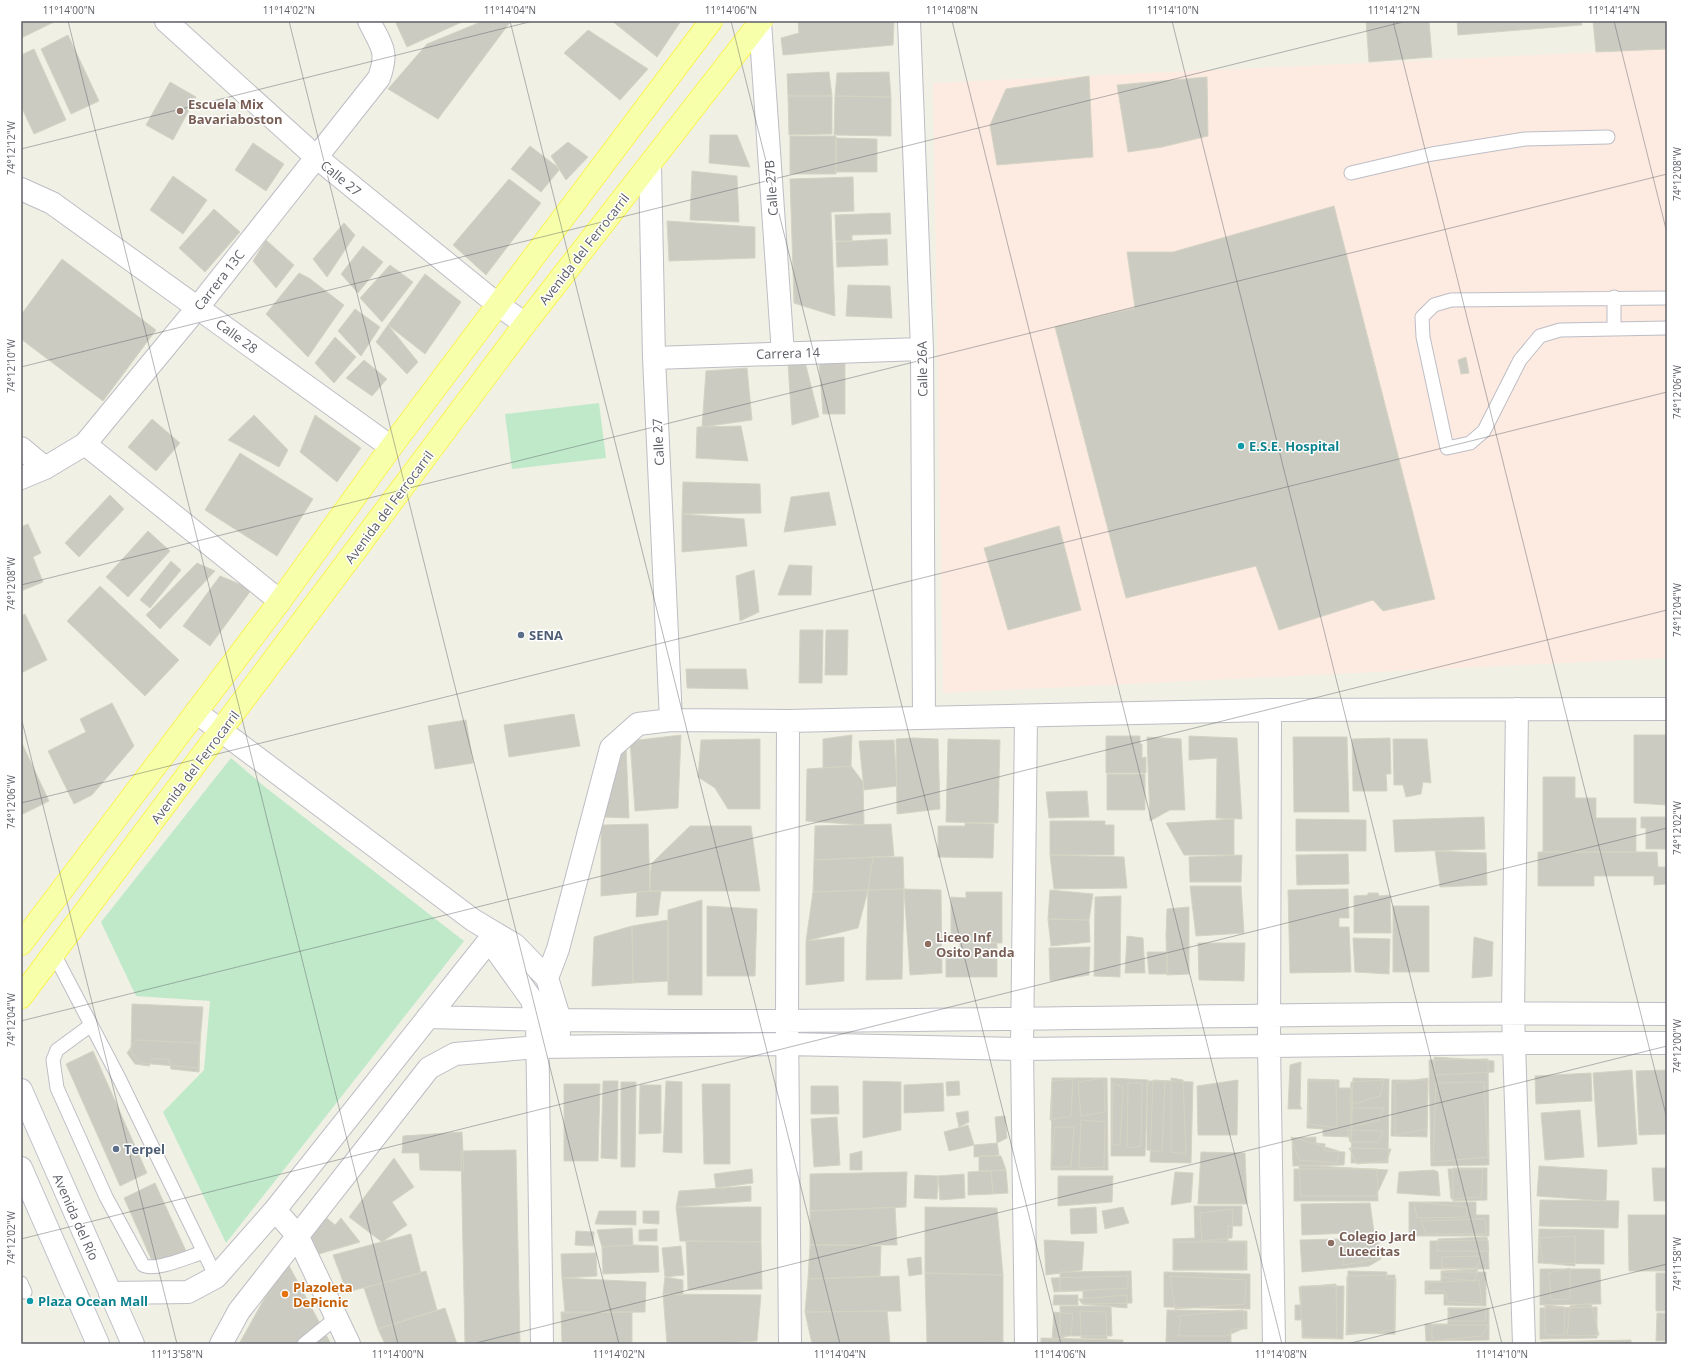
<svg xmlns="http://www.w3.org/2000/svg" width="1688" height="1365" viewBox="0 0 1688 1365" font-family="'Open Sans',sans-serif">
<rect width="100%" height="100%" fill="#f0f0e5"/>
<path fill="#fdebe1" d="M1667 49V658L943 693 933 83Z"/>
<path fill="#c0e9ca" d="M599 403 606 458 512 469 505 414Z
M231 758 265 787 464 941 226 1243 163 1112 204 1070 210 1001 136 996 101 922Z"/>
<path fill="#cbcbc2" stroke="#d5d4c3" d="M21 21H54V22L21 38Z
M395 21H464L407 47Z
M483 21H511L438 119 388 89 427 44Z
M612 21H681L657 57Z
M798 21H894L893 45 783 55 781 38 799 33Z
M1366 21H1429L1432 57 1369 62Z
M1457 21H1581L1582 25 1458 35Z
M1593 21H1667V49L1596 52Z
M588 30 648 69 620 100 564 53Z
M68 35 99 101 71 114 41 49Z
M34 49 66 120 34 134 21 106V55Z
M829 72 832 96H788L787 74Z
M889 72 891 97 835 96 837 73Z
M1089 76 1093 157 997 165 990 125 1006 89Z
M1207 77 1208 136 1162 147 1128 152 1117 85Z
M170 82 196 97 173 140 146 125Z
M788 96H832V134L789 135Z
M835 96 891 97V136L834 135Z
M710 135H737L750 167 709 163Z
M790 136H836V174H790Z
M836 138 877 139V172H836Z
M568 142 588 157 566 180 551 156Z
M253 143 284 164 266 191 235 170Z
M530 146 560 169 541 192 511 169Z
M692 171 737 176 739 222 690 220Z
M173 176 207 200 183 234 150 210Z
M853 177 854 211 831 212 835 316 794 303 790 179Z
M509 179 541 203 486 275 453 245Z
M1334 206 1435 599 1383 611 1373 600 1279 630 1256 566 1126 598 1055 327 1135 308 1127 252H1173Z
M214 209 240 232 205 272 179 248Z
M890 213 891 234 852 235V241H836L835 215Z
M667 221 755 227V258L669 261Z
M344 223 355 235 327 277 313 259Z
M887 239 888 265 837 267 836 242Z
M266 240 294 265 276 288 253 261Z
M363 246 383 262 358 293 341 274Z
M62 259 156 330 103 401 21 339V315Z
M390 265 413 282 382 322 360 298Z
M299 273 309 278 344 305 308 357 266 314Z
M425 274 461 302 425 354 388 325Z
M848 285 890 286 892 318 846 316Z
M355 309 380 327 361 356 338 331Z
M388 325 418 362 407 374 376 342Z
M335 337 356 357 334 383 315 363Z
M1466 357 1469 373 1461 374 1458 360Z
M364 360 387 379 372 396 346 378Z
M805 362 819 417 792 425 788 364Z
M819 363H845V414H823Z
M747 368 752 420 702 427 706 371Z
M254 415 288 450 279 467 228 440Z
M315 415 361 448 337 482 300 452Z
M152 419 180 443 156 471 128 447Z
M741 426 748 461 696 458 697 427Z
M240 453 313 499 277 556 205 510Z
M683 482 760 484 761 513 682 514Z
M829 492 836 525 784 532 791 497Z
M110 495 124 509 79 557 65 543Z
M682 514 744 519 747 546 682 552Z
M28 524 41 553 33 557 43 582 21 591V527Z
M1059 526 1081 610 1008 630 984 548Z
M148 531 170 551 128 597 106 577Z
M171 561 181 570 150 608 140 600Z
M197 563 215 571 160 629 146 615Z
M789 565 812 566 811 595H778Z
M754 570 759 612 740 621 736 576Z
M220 576 252 589 210 646 183 626Z
M100 586 179 660 145 696 67 621Z
M25 614 47 660 21 673V616Z
M800 630H823L822 683H799Z
M826 630H848L847 675H825Z
M686 669H746L748 689 687 688Z
M112 703 134 746 92 795 74 804 48 751 86 732 80 719Z
M574 714 580 746 509 757 504 725Z
M466 720 473 763 435 769 428 726Z
M681 735 678 808 635 811 630 741Z
M852 735 851 766 823 768V739Z
M1634 735H1667V805L1634 803Z
M1106 736H1140V744H1142V758L1146 757V773H1106Z
M1189 736 1237 738 1242 819 1216 818 1217 758 1189 760Z
M1147 737 1181 739 1185 810H1170L1150 821Z
M1293 737H1347L1349 812H1294Z
M914 738 938 739 940 809 897 814 896 739Z
M1390 738 1391 774H1386L1387 791H1353L1352 739Z
M760 739V809H728L715 788 698 777 701 740Z
M948 739 1000 740 998 823 946 822Z
M1393 739H1427L1431 783 1423 782 1421 794 1406 797 1403 785H1394Z
M894 740 897 786 864 790 859 741Z
M21 741 49 801 21 815Z
M626 745 629 818 602 817 612 758Z
M851 766 863 782 864 825 806 821 807 769Z
M1107 774H1145V810H1107Z
M1543 777H1575V798H1596V818H1636V852H1543Z
M1087 791 1089 817 1049 818 1046 792Z
M1484 817 1485 849 1395 852 1393 820Z
M1641 817H1667V849H1646V828H1641Z
M1234 819V855H1184L1166 823Z
M1296 819 1366 820V851H1296Z
M1050 821H1105V825H1114V855H1050Z
M965 823 994 824 993 858 938 857V826H965Z
M648 824 650 891 601 896V825Z
M891 824 894 856 814 860 815 826Z
M690 826H751L760 891H650L651 864Z
M1435 851 1486 853 1487 885 1440 887Z
M1538 852H1657L1658 867H1666V884L1654 885V876H1594V886H1538Z
M1348 854 1349 884 1297 885 1296 855Z
M1050 855 1124 857 1127 888 1054 889Z
M1242 855 1241 882H1190L1189 857Z
M873 857H903L904 889 868 890Z
M873 857 868 890 813 892 814 860Z
M1190 886H1241L1244 933 1196 936Z
M904 889 941 890 942 973 910 975Z
M904 889 902 979 866 980 868 890Z
M1348 889 1349 918H1339V927H1349L1351 972 1290 973 1288 890Z
M868 890 858 928 806 941 813 892Z
M1050 890 1093 894 1089 920 1048 919Z
M661 891 658 915 636 917 637 892Z
M966 892H1002V943L951 942V897L966 898Z
M1368 893H1378L1379 896 1390 895 1391 933H1354V896L1368 895Z
M1121 896 1120 977 1094 976 1095 897Z
M702 900V995H668V910Z
M707 906 757 909 755 976H707Z
M1393 906H1429V972H1393Z
M1189 907V974L1167 975 1166 935 1167 909Z
M1048 919 1089 920 1090 942 1051 946Z
M668 920V981L633 983 632 926Z
M632 926 633 983 592 986 594 937Z
M1127 936 1143 938 1145 973H1125Z
M844 937V981L806 985V941Z
M1474 937 1493 942 1492 976 1472 978Z
M1353 938 1390 939 1389 974 1355 972Z
M960 943H997V977H946V955H960Z
M1198 943H1245L1244 981 1199 980Z
M1090 947 1089 975 1050 981 1049 948Z
M1147 952H1167L1168 974H1149Z
M132 1004 203 1007 198 1068 140 1063 131 1052Z
M136 1040 200 1043 199 1072 171 1069 169 1059H153L149 1066 135 1064 127 1053Z
M93 1051 147 1173 120 1186 66 1064Z
M1434 1057 1494 1061V1072L1434 1075Z
M1488 1059 1489 1165 1431 1166 1429 1060Z
M1301 1062 1300 1106 1302 1109H1288L1290 1065Z
M1632 1070 1637 1144 1598 1147 1593 1073Z
M1667 1070V1134L1639 1135 1636 1071Z
M1591 1073 1592 1101 1536 1104 1535 1076Z
M1052 1078H1107L1108 1170H1051Z
M1104 1078 1105 1112 1081 1116 1078 1082Z
M1111 1078 1148 1080 1145 1156H1111Z
M1171 1078 1183 1080 1186 1154 1171 1152Z
M1353 1078 1389 1079 1388 1163H1351Z
M1428 1078 1427 1129 1395 1135V1083Z
M1073 1079 1071 1116 1050 1120 1052 1081Z
M1308 1079 1339 1080V1088H1352L1351 1137 1323 1136V1129L1307 1128Z
M1153 1080 1193 1082 1191 1163 1150 1162Z
M1238 1080 1237 1135H1198L1197 1086Z
M1384 1080 1380 1096 1350 1105 1351 1082Z
M1392 1080H1428L1427 1137 1391 1136Z
M603 1081H618L617 1159 601 1158Z
M666 1081 682 1082V1153L663 1152Z
M863 1081 901 1082V1130L863 1138Z
M959 1081 960 1095 947 1096 946 1082Z
M1147 1081H1165L1162 1152 1147 1150Z
M1308 1081H1336L1337 1128 1309 1124Z
M621 1082H636L635 1167H621Z
M1484 1082 1488 1157 1433 1162 1436 1083Z
M943 1083 944 1111 904 1113V1085Z
M1113 1083 1123 1087 1120 1145H1112Z
M1128 1083H1142L1141 1146 1127 1148Z
M564 1084H600L598 1161H564Z
M702 1084H730V1164H704Z
M640 1085H661V1133L639 1134Z
M811 1086H838L839 1114H811Z
M1351 1108H1384L1379 1120 1350 1127Z
M1580 1110 1584 1157 1545 1160 1541 1113Z
M968 1111 969 1122 959 1127 956 1113Z
M1005 1116 1007 1138 997 1143 995 1117Z
M837 1117 840 1165 814 1167 811 1119Z
M1081 1120 1105 1122 1104 1167 1079 1168Z
M968 1125 974 1145 949 1151 944 1132Z
M1055 1127H1074L1071 1167H1051Z
M1347 1130 1383 1131 1378 1142H1350Z
M462 1132 464 1171 420 1170 419 1153H402L403 1136Z
M1291 1137 1339 1151 1337 1163 1299 1160Z
M1316 1137V1143L1325 1144V1151L1345 1152 1344 1165 1293 1166 1292 1138Z
M997 1143 999 1155 974 1157V1145Z
M1349 1148 1391 1149 1387 1161 1357 1164Z
M516 1150 520 1343 465 1344 461 1151Z
M862 1151V1170H850V1154Z
M1201 1152 1245 1153 1247 1204H1198Z
M979 1156H1001L1006 1170 979 1171Z
M394 1158 414 1187 392 1202 407 1225 382 1242 349 1217Z
M1299 1165 1388 1170 1376 1196H1301Z
M1539 1166 1607 1170 1606 1201 1537 1196Z
M1453 1168H1487V1200L1453 1201Z
M1652 1168H1667V1201H1654Z
M752 1169 753 1183 716 1188 714 1174Z
M1294 1169H1377L1378 1201H1294Z
M1448 1169H1483L1481 1197 1451 1199Z
M1006 1170 1008 1193 993 1194 991 1171Z
M1434 1170 1438 1172 1440 1196 1397 1193 1399 1172Z
M991 1171 993 1194 968 1195V1172Z
M907 1172 906 1207 810 1211V1174Z
M1175 1172 1193 1173 1191 1202 1171 1205Z
M964 1174 965 1198 940 1200 938 1176Z
M915 1175 938 1176 937 1199 914 1198Z
M1058 1176H1113L1112 1202 1058 1206Z
M155 1183 186 1251 153 1263 124 1198Z
M751 1186V1201L676 1207 679 1191Z
M1540 1200 1619 1201 1618 1228 1539 1226Z
M1409 1202H1476V1215H1489V1236H1409Z
M1414 1202 1467 1207V1217L1417 1218Z
M1370 1203 1374 1232 1302 1235 1301 1204Z
M1194 1206H1242V1226H1228V1241H1247V1270H1173V1239L1195 1238Z
M676 1207H761V1242L680 1241Z
M895 1207 897 1245H810V1211Z
M925 1207 997 1208 1003 1275 925 1273Z
M1096 1207 1097 1233 1071 1234 1070 1209Z
M1123 1207 1129 1223 1105 1229 1102 1211Z
M1233 1209 1232 1238 1202 1241 1200 1213Z
M599 1211H636V1225L595 1224Z
M643 1211H659V1224L643 1223Z
M322 1214 335 1225 341 1218 360 1242 319 1254 303 1232Z
M1628 1215H1667V1271H1629Z
M1485 1219 1487 1234H1426L1421 1221Z
M632 1228 633 1245 602 1247 597 1230Z
M657 1229V1241H639V1230Z
M1539 1229 1604 1230V1264L1538 1263Z
M576 1231 594 1232 593 1246 575 1245Z
M411 1234 421 1273 347 1292 333 1255Z
M1575 1236V1266L1543 1263 1539 1238Z
M1487 1237 1489 1251H1437L1438 1239Z
M1376 1238 1381 1259 1369 1266 1302 1272 1300 1240Z
M1347 1239H1379L1378 1259 1343 1265Z
M1044 1240 1084 1242 1082 1270 1046 1275Z
M1488 1240 1489 1269H1430V1241Z
M686 1241 761 1242 762 1289 688 1290Z
M1174 1242H1246L1244 1270H1173Z
M633 1245 658 1246 659 1272 603 1274 602 1247Z
M810 1245 881 1246 880 1276 808 1279Z
M681 1246 684 1275 665 1277 662 1248Z
M596 1253 597 1276 562 1278 561 1254Z
M1482 1256 1476 1268H1442V1257Z
M921 1257 922 1274 909 1276 907 1259Z
M286 1260 331 1344H239Z
M1570 1268V1299L1551 1300 1549 1273Z
M1478 1269 1474 1281 1442 1277 1441 1271Z
M1540 1269H1600L1601 1304 1540 1305Z
M426 1271 437 1310 378 1329 364 1288Z
M1131 1271 1132 1303 1083 1304V1291H1060V1272Z
M1348 1271 1387 1272 1386 1279H1396L1395 1334 1347 1333Z
M1164 1272 1250 1274V1309L1164 1307Z
M1441 1272H1486V1306L1444 1305V1294H1425V1281H1441Z
M925 1273 1003 1275V1343L927 1344Z
M1656 1273H1667V1311H1656Z
M1395 1275 1394 1330 1346 1335 1347 1276Z
M899 1276 901 1311 805 1312 808 1279Z
M1128 1276V1288L1054 1292 1051 1278Z
M1170 1276 1246 1280 1245 1304 1175 1309Z
M665 1277 683 1280V1295L663 1294Z
M562 1278 646 1282 645 1312 565 1313Z
M1479 1280 1482 1304 1448 1302 1445 1291H1427V1283Z
M1336 1284 1337 1338 1303 1337 1299 1287Z
M1301 1286H1344L1343 1339 1302 1338V1320H1295V1305H1301Z
M663 1294 761 1295 757 1341 709 1344H667Z
M1054 1295H1078V1305H1053Z
M1127 1295V1308L1082 1304 1079 1299Z
M1591 1303 1599 1335 1567 1336 1570 1306Z
M1545 1305 1565 1307 1564 1335H1545Z
M1060 1306H1111L1112 1336H1060Z
M1597 1307V1338L1540 1339V1308Z
M445 1308 457 1344H385L378 1329Z
M1448 1308H1489V1340L1426 1341 1425 1324H1448Z
M1448 1308 1486 1309 1485 1321H1451Z
M1167 1310 1247 1311V1329H1231V1343L1166 1342Z
M1243 1310 1245 1328 1226 1336H1178L1181 1320 1178 1316Z
M887 1311 890 1344H812L805 1312Z
M1080 1311 1106 1312 1107 1339 1081 1338Z
M561 1312H632V1344H562Z
M1054 1312 1073 1314 1071 1335 1052 1341Z
M1657 1313H1667V1341H1656Z
M1432 1325H1488L1482 1336 1432 1341Z
M1041 1338 1123 1340V1344H1041Z
M1631 1340V1344H1541V1342Z
M1617 1341V1344H1546V1342Z
M1294 1343H1378V1344H1294Z
M1427 1343H1488V1344H1427Z"/>
<g fill="none" stroke-linecap="round" stroke-linejoin="round">
<defs>
<path id="lane" d="M1351 173 1432 154 1525 139 1608 137
M1614 297V329
M1667 298 1451 300 1434 305 1422 317 1423 337 1447 448 1470 443 1484 431 1520 360 1540 336 1560 330 1667 328
M54 954 119 1078 216 1277
M91 1025 57 1050 53 1060 57 1088 106 1197 143 1265C155 1272 190 1256 204 1252
M21 1283 25 1292
M304 1344 336 1318"/>
<path id="street" d="M166 21 316 157 497 304 525 324
M909 21 922 349 924 717
M760 22 783 354
M650 165 654 358 671 720
M21 189 52 203 391 447
M654 358 922 349
M85 444 280 601
M21 448 45 468
M21 478 45 468 85 444 198 307 379 78C389 50 381 46 369 21
M1517 709 1513 1013 1524 1344
M1270 710 1269 1046 1274 1344
M196 712 473 920 515 945 547 978 560 1020 559 1033
M788 721 787 1021 790 1344
M489 940 532 1000 537 1020 542 1344
M547 978 558 949 611 748 638 724 671 720 788 721 1270 710 1667 709
M428 1017C841 1029 1254 1010 1667 1014
M275 1210 297 1235 349 1344
M110 1293 188 1292 216 1277 275 1210 495 933
M221 1344 239 1311 429 1068 455 1054 538 1047 787 1044 1022 1049 1514 1043H1667
M1026 1344 1022 1049 1026 717"/>
<path id="secondary" d="M21 1090 133 1344
M21 1168 98 1344"/>
<path id="primary" d="M21 944 280 601 391 447 711 21
M21 997 525 324 761 21"/>
</defs>
<use href="#lane" stroke="#bdbdc5" stroke-width="15"/>
<use href="#street" stroke="#bdbdc5" stroke-width="24"/>
<use href="#secondary" stroke="#bfc1c9" stroke-width="24"/>
<use href="#primary" stroke="#faf454" stroke-width="24"/>
<use href="#lane" stroke="#fff" stroke-width="13"/>
<use href="#street" stroke="#fff" stroke-width="22"/>
<use href="#secondary" stroke="#fff" stroke-width="22"/>
<use href="#primary" stroke="#f8ffab" stroke-width="22"/>
</g>
<path fill="none" stroke="#5d5f67" stroke-width="1" stroke-opacity="0.45" d="M68 21 398 1344M289 21 619 1344M510 21 840 1344M731 21 1061 1344M952 21 1282 1344M1172 21 1502 1344M1393 21 1667 1119M1614 21 1667 233M21 149 533 21M21 367 1407 21M21 585 1667 174M21 717 177 1344M21 803 1667 392M21 1021 1667 610M21 1239 1667 828M472 1344 1667 1046M1347 1344 1667 1264"/>
<g fill="#8d6e63" stroke="#fff" stroke-width="1.5">
<circle cx="180" cy="111" r="4"/>
<circle cx="928" cy="944" r="4"/>
<circle cx="1331" cy="1243" r="4"/>
</g>
<g fill="#0f9aa8" stroke="#fff" stroke-width="1.5">
<circle cx="1241" cy="446" r="4"/>
<circle cx="30" cy="1301" r="4"/>
</g>
<g fill="#5c6f8a" stroke="#fff" stroke-width="1.5">
<circle cx="521" cy="635" r="4"/>
<circle cx="116" cy="1149" r="4"/>
</g>
<circle fill="#e8710a" stroke="#fff" stroke-width="1.5" cx="285" cy="1294" r="4"/>
<g text-anchor="middle" stroke-width="3" stroke-linejoin="round" paint-order="stroke">
<g font-size="13" font-weight="bold" fill="#785e54" stroke="#fff" text-anchor="start">
<text x="188" y="109">Escuela Mix<tspan x="188" dy="15">Bavariaboston</tspan></text>
<text x="936" y="942">Liceo Inf<tspan x="936" dy="15">Osito Panda</tspan></text>
<text x="1339" y="1241">Colegio Jard<tspan x="1339" dy="15">Lucecitas</tspan></text>
</g>
<g font-size="13" fill="#5d5f67" stroke="#fff">
<text transform="translate(341 178) rotate(39)" y="5">Calle 27</text>
<text transform="translate(771 188) rotate(-94)" y="5">Calle 27B</text>
<text transform="translate(584 249) rotate(-52)" y="5">Avenida del Ferrocarril</text>
<text transform="translate(219 280) rotate(-52)" y="5">Carrera 13C</text>
<text transform="translate(237 336) rotate(36)" y="5">Calle 28</text>
<text transform="translate(788 353) rotate(-2)" y="5">Carrera 14</text>
<text transform="translate(922 369) rotate(-91)" y="5">Calle 26A</text>
<text transform="translate(658 442) rotate(-93)" y="5">Calle 27</text>
<text transform="translate(389 507) rotate(-53)" y="5">Avenida del Ferrocarril</text>
<text transform="translate(195 767) rotate(-53)" y="5">Avenida del Ferrocarril</text>
<text transform="translate(76 1217) rotate(66)" y="5">Avenida del Río</text>
</g>
<g font-size="13" font-weight="bold" fill="#0d838f" stroke="#fff" text-anchor="start">
<text x="1249" y="451">E.S.E. Hospital</text>
<text x="38" y="1306">Plaza Ocean Mall</text>
</g>
<g font-size="13" font-weight="bold" fill="#4e5e75" stroke="#fff" text-anchor="start">
<text x="529" y="640">SENA</text>
<text x="124" y="1154">Terpel</text>
</g>
<g font-size="13" font-weight="bold" fill="#c56008" stroke="#fff" text-anchor="start">
<text x="293" y="1292">Plazoleta<tspan x="293" dy="15">DePicnic</tspan></text>
</g>
</g>
<rect width="1688" height="1365" fill="none" stroke="#ffffff" stroke-width="44"/>
<rect x="22" y="22" width="1644" height="1321" fill="none" stroke="#5d5f67" stroke-width="1.5"/>
<g font-size="10" text-anchor="middle" fill="#5d5f67">
<text x="69" y="14">11°14'00"N</text>
<text x="289" y="14">11°14'02"N</text>
<text x="510" y="14">11°14'04"N</text>
<text x="731" y="14">11°14'06"N</text>
<text x="952" y="14">11°14'08"N</text>
<text x="1173" y="14">11°14'10"N</text>
<text x="1394" y="14">11°14'12"N</text>
<text x="1614" y="14">11°14'14"N</text>
<text transform="translate(11 148) rotate(-90)" y="4">74°12'12"W</text>
<text transform="translate(1677 174) rotate(-90)" y="4">74°12'08"W</text>
<text transform="translate(11 366) rotate(-90)" y="4">74°12'10"W</text>
<text transform="translate(1677 392) rotate(-90)" y="4">74°12'06"W</text>
<text transform="translate(11 584) rotate(-90)" y="4">74°12'08"W</text>
<text transform="translate(1677 610) rotate(-90)" y="4">74°12'04"W</text>
<text transform="translate(11 802) rotate(-90)" y="4">74°12'06"W</text>
<text transform="translate(1677 828) rotate(-90)" y="4">74°12'02"W</text>
<text transform="translate(11 1020) rotate(-90)" y="4">74°12'04"W</text>
<text transform="translate(1677 1046) rotate(-90)" y="4">74°12'00"W</text>
<text transform="translate(11 1238) rotate(-90)" y="4">74°12'02"W</text>
<text transform="translate(1677 1264) rotate(-90)" y="4">74°11'58"W</text>
<text x="177" y="1358">11°13'58"N</text>
<text x="398" y="1358">11°14'00"N</text>
<text x="619" y="1358">11°14'02"N</text>
<text x="840" y="1358">11°14'04"N</text>
<text x="1060" y="1358">11°14'06"N</text>
<text x="1281" y="1358">11°14'08"N</text>
<text x="1502" y="1358">11°14'10"N</text>
</g>
</svg>
